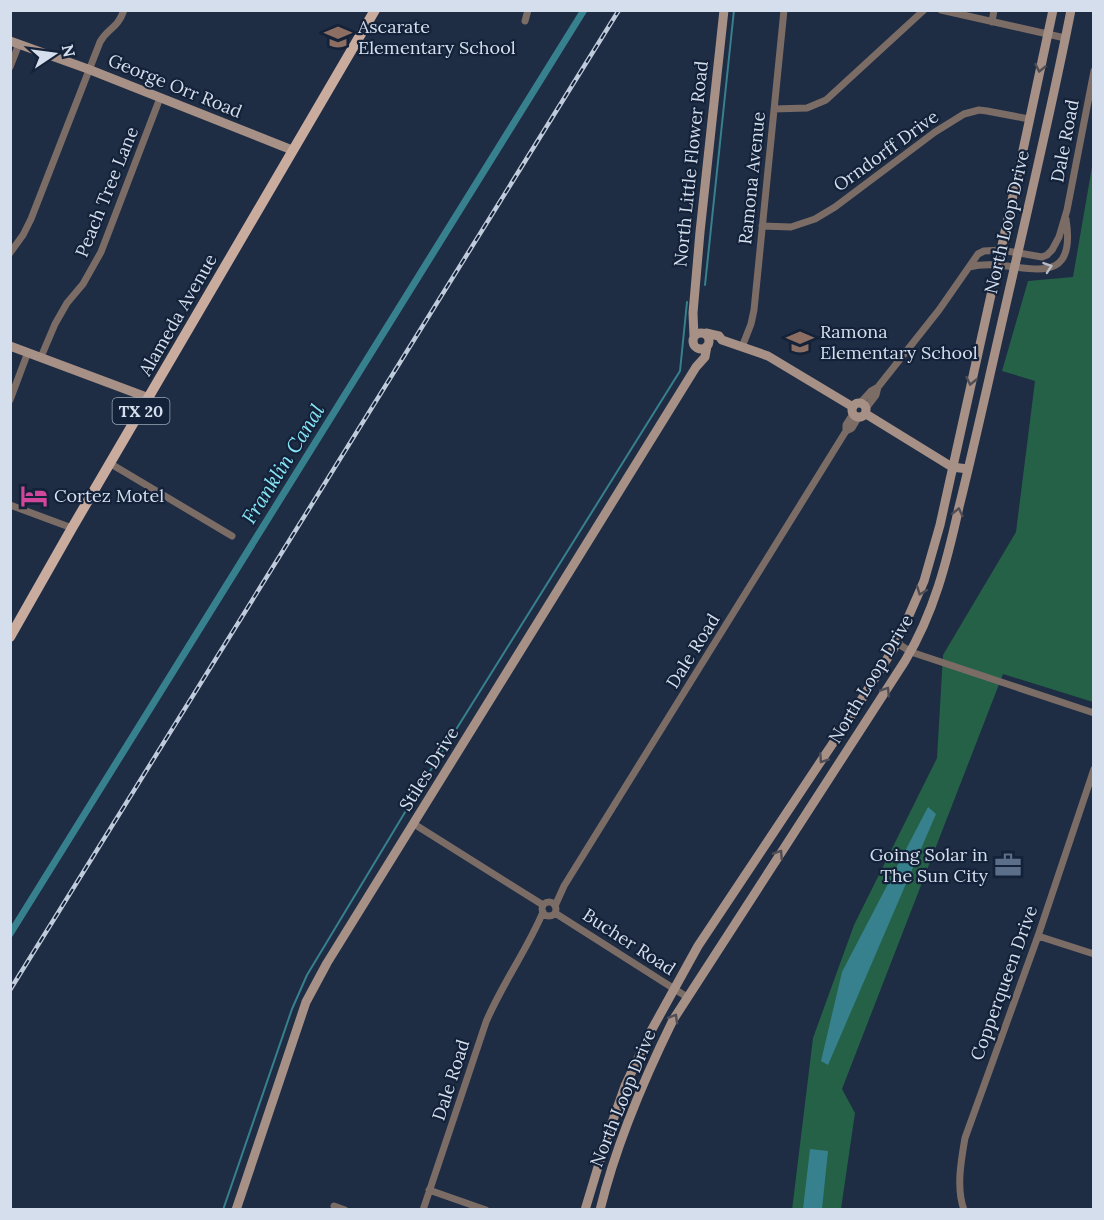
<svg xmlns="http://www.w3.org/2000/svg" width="1104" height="1220" viewBox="0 0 1104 1220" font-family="Lora,serif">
<rect width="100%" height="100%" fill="#1e2c44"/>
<path fill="#246147" d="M1093 161V702L1003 674 842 1089 855 1113 841 1209 792 1210 813 1038 854 925 937 758 943 655 1016 532 1035 381 1002 371 1028 281 1073 277Z"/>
<path fill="#36818d" d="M928 807 936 814 828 1065 821 1061 842 972Z
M810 1149 828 1151 822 1209H803Z"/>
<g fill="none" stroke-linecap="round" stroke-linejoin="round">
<path stroke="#36818d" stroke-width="2" d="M705 285 734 10
M223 1210 292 1009 307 975 422 784 680 371 687 302"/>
<path stroke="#36818d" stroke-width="7" d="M10 934 584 10"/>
<path stroke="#7b6c66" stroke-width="7" d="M941 10 1065 38
M525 21 528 10
M992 22 994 10
M10 67 19 44
M774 109 807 108 826 100 924 10
M762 226 791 227 815 219 835 207 935 132 964 114 979 110 987 111 1029 119
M10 253 23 235 31 219 100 42C108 27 117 30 124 10
M970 267C1012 255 1079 300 1066 219
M742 347 751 324 754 310 784 10
M41 357 55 324 67 303 83 284 101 252 160 98
M10 400 28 352
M860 403 871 391 878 387
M866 408 876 395 878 387 939 310 978 254 984 251 1001 250 1042 257 1047 255 1052 250 1059 237 1067 210 1094 71
M846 431 852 428 858 418
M111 464 232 536
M10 505 72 528
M897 643 911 652 1094 713
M414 824 543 905
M542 909a7 7 0 1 1 14 0a7 7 0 1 1-14 0Z
M555 906 564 886 846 431V425L853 414
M555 913 687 997
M1038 936 1094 954
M429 1190 486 1210
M334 1206 345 1210
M423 1210 486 1022C502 984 527 950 543 912
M964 1210C956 1188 961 1161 965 1138L1038 936 1094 769"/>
<path stroke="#a79085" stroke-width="9" d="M10 41 88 69 292 150
M693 341a8 8 0 1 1 16 0a8 8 0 1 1-16 0Z
M706 333 719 336 722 340 768 356 853 407
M694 337 693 313 700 232 724 10
M10 346 149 398
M852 410a7 7 0 1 1 14 0a7 7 0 1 1-14 0Z
M866 414 952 467 968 469
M236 1210 306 1002 327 963 696 367 705 357 707 346
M585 1210 607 1137 625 1086 651 1031 698 946 853 713 897 643 924 581 940 525 1022 155 1053 10
M600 1210C616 1144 643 1081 673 1020L905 661C934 613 947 561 959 507 969 467 978 427 987 388 1015 262 1046 137 1071 10"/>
<path stroke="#caac9e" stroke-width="10" d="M10 637 72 528 375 10"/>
<defs>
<path id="rail" d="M10 990 619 10"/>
</defs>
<use href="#rail" stroke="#bfcada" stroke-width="4.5"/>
<use href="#rail" stroke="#142239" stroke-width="2" stroke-dasharray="7" stroke-linecap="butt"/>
</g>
<defs><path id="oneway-chevron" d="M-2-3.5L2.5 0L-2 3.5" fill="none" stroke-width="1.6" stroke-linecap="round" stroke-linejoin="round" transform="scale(1.5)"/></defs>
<g stroke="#4f4e57">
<use href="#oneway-chevron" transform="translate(1040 68) rotate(102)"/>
<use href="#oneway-chevron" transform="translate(971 381) rotate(103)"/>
<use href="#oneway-chevron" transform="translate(958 512) rotate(-77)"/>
<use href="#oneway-chevron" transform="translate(921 591) rotate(111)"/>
<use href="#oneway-chevron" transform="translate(886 691) rotate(-57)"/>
<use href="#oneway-chevron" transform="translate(823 759) rotate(124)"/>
<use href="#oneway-chevron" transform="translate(779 854) rotate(-57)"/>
<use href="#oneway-chevron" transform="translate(674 1018) rotate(-60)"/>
</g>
<use stroke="#b9bcc4" href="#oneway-chevron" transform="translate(1048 267) rotate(-19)"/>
<defs>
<symbol id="school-bare" viewBox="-9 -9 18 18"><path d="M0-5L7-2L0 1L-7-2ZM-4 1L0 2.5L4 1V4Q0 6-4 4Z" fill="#8d6e63" stroke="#142239" stroke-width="2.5" paint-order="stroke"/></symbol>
<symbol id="hotel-bare" viewBox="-9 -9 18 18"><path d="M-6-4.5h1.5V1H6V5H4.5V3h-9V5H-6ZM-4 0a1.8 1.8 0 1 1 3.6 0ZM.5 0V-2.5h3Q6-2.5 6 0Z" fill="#d1479c" stroke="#142239" stroke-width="2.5" paint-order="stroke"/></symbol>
<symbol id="office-bare" viewBox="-9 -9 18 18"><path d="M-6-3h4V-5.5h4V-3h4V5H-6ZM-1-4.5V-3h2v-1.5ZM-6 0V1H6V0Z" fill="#5c6f8a" stroke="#142239" stroke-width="2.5" paint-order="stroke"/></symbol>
</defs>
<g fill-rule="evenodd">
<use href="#school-bare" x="319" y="18" width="38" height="38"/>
<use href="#school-bare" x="781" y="323" width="38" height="38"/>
<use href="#hotel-bare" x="15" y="477" width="38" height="38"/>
<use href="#office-bare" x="989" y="846" width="38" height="38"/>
</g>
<g text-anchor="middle" stroke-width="4.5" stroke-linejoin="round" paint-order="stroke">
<rect fill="#142239" stroke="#9aa6b7" stroke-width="1.5" x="112.5" y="398" width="57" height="26" rx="4.5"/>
<g font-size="16" font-weight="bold" fill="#d4deed">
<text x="141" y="417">TX 20</text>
</g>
<g font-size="18" fill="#d4deed" stroke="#142239" text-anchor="start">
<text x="358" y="33">Ascarate<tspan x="358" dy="21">Elementary School</tspan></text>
<text x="820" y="338">Ramona<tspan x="820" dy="21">Elementary School</tspan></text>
<text x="54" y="502">Cortez Motel</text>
<text x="988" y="861" text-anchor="end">Going Solar in<tspan x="988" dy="21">The Sun City</tspan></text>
</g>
<g font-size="18" fill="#d4deed" stroke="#142239">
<text transform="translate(175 86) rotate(22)" y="6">George Orr Road</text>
<text transform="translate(1065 141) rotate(-79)" y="6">Dale Road</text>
<text transform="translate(886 151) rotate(-36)" y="6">Orndorff Drive</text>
<text transform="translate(691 164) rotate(-84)" y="6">North Little Flower Road</text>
<text transform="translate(752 178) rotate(-84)" y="6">Ramona Avenue</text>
<text transform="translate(107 192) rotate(-68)" y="6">Peach Tree Lane</text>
<text transform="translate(1007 222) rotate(-77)" y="6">North Loop Drive</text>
<text transform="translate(178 315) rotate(-60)" y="6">Alameda Avenue</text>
<text transform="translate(693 651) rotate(-58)" y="6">Dale Road</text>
<text transform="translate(871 679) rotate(-59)" y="6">North Loop Drive</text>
<text transform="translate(429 769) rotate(-58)" y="6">Stiles Drive</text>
<text transform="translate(629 942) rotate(33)" y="6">Bucher Road</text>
<text transform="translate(1004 983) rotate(-70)" y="6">Copperqueen Drive</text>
<text transform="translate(451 1080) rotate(-72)" y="6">Dale Road</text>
<text transform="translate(623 1098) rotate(-68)" y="6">North Loop Drive</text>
</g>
<g font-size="20" font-style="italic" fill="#87e7f7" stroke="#142239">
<text transform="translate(283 464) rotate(-58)" y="7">Franklin Canal</text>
</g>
</g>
<rect width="1104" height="1220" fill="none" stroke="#d4deed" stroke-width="24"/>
<g transform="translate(54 54) rotate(77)" stroke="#142239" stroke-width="4.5" paint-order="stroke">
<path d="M0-4.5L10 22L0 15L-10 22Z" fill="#d4deed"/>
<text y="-9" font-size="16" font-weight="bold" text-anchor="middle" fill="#d4deed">N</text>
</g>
</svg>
